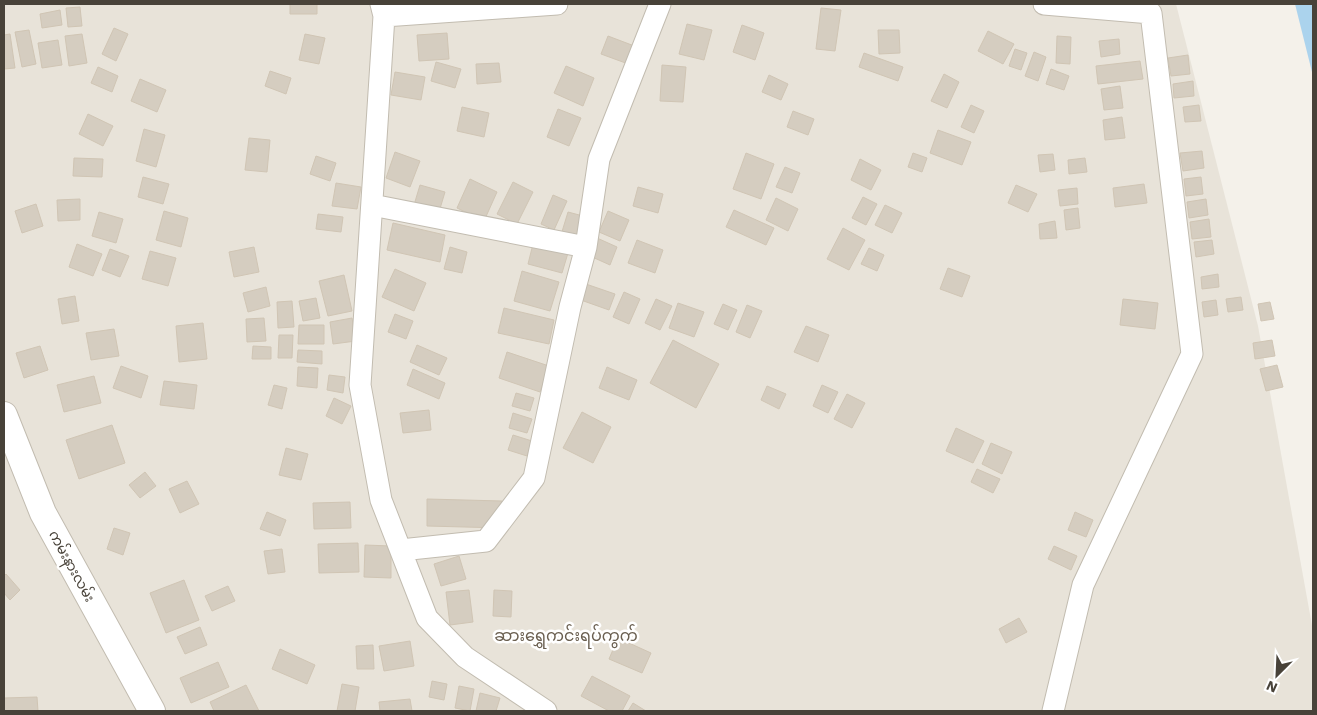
<svg xmlns="http://www.w3.org/2000/svg" width="1317" height="715" viewBox="0 0 1317 715" font-family="'Work Sans','Noto Sans Myanmar',sans-serif">
<rect width="100%" height="100%" fill="#f4f1ea"/>
<path fill="#e8e3d9" d="M4 4H1176L1258 326 1313 631V711H4Z"/>
<path fill="#abd3ed" d="M1295 4H1313V76Z"/>
<path fill="#d5cdc0" stroke="#d0c5b4" d="M290 4H317V14H290Z
M80 7 82 26 68 27 66 8Z
M821 8 841 10 835 51 816 49Z
M60 10 62 25 42 28 40 14Z
M687 24 712 30 704 60 679 54Z
M742 25 764 33 755 60 733 52Z
M114 28 128 34 116 61 102 54Z
M29 30 36 64 22 67 15 32Z
M878 30H899L900 53 879 54Z
M988 31 1014 44 1003 64 978 51Z
M447 33 449 59 419 61 417 35Z
M10 34 15 68 4 69V35Z
M82 34 87 63 69 66 65 36Z
M305 34 325 38 319 64 299 60Z
M608 36 637 47 631 65 601 54Z
M1057 36 1071 37 1070 64 1056 63Z
M1119 39 1120 54 1101 57 1099 41Z
M58 40 62 65 42 68 38 43Z
M1015 49 1027 53 1021 70 1009 66Z
M1034 52 1046 57 1038 81 1025 76Z
M864 53 903 67 898 81 859 67Z
M1188 55 1190 74 1171 76 1168 58Z
M1140 61 1143 79 1098 84 1096 66Z
M436 62 461 69 455 88 431 81Z
M499 63 501 82 477 84 476 64Z
M662 65 686 67 683 102 660 101Z
M566 66 594 78 583 106 554 93Z
M98 67 118 76 112 92 91 83Z
M1051 69 1069 76 1064 90 1046 84Z
M270 71 291 78 286 94 265 86Z
M395 72 425 77 421 100 391 95Z
M944 74 959 82 947 108 931 101Z
M769 75 788 84 781 100 762 92Z
M140 79 166 90 157 112 131 101Z
M1193 81 1194 96 1174 98 1173 84Z
M1120 86 1123 108 1104 110 1101 89Z
M971 105 984 111 974 133 961 127Z
M1199 105 1201 121 1185 122 1183 107Z
M462 107 489 113 484 137 457 131Z
M558 109 581 118 569 146 547 137Z
M793 111 814 119 808 135 787 127Z
M88 114 113 126 103 146 79 134Z
M1122 117 1125 138 1105 140 1103 120Z
M144 129 165 135 156 167 136 161Z
M938 130 971 142 962 165 930 153Z
M249 138 270 140 267 172 245 170Z
M1202 151 1204 168 1183 171 1180 153Z
M395 152 420 161 410 187 386 178Z
M746 153 774 164 761 199 733 189Z
M913 153 927 158 922 172 908 167Z
M1053 154 1055 170 1040 172 1038 155Z
M316 156 336 163 330 181 310 174Z
M74 158 103 159 102 177 73 176Z
M1085 158 1087 172 1069 174 1068 160Z
M860 159 881 170 871 190 851 180Z
M785 167 800 173 792 193 776 187Z
M143 177 169 184 163 204 138 197Z
M1201 177 1203 194 1186 196 1184 179Z
M470 179 497 192 484 221 457 208Z
M513 182 533 192 517 224 497 214Z
M336 183 361 187 357 209 332 206Z
M1144 184 1147 203 1115 207 1113 188Z
M420 185 445 192 439 212 414 205Z
M1016 185 1037 194 1028 212 1008 203Z
M638 187 663 194 658 213 633 206Z
M1077 188 1078 204 1060 206 1058 190Z
M553 195 567 201 554 230 541 224Z
M863 197 877 204 866 225 852 218Z
M776 198 798 209 788 231 766 220Z
M80 199V220L58 221 57 200Z
M1206 199 1208 215 1189 218 1187 202Z
M36 204 43 226 22 233 15 211Z
M885 205 902 213 892 233 875 225Z
M1078 208 1080 228 1066 230 1064 210Z
M734 210 774 228 766 245 726 227Z
M164 211 188 218 181 247 156 240Z
M608 211 629 220 620 241 599 232Z
M99 212 123 219 116 243 92 236Z
M568 212 583 216 576 240 561 235Z
M318 214 343 217 341 232 316 229Z
M1209 219 1211 237 1192 239 1190 222Z
M1055 221 1057 238 1040 239 1039 224Z
M393 223 445 235 440 262 387 250Z
M843 228 865 240 849 270 827 259Z
M597 238 617 247 610 265 590 256Z
M637 240 663 250 655 273 628 263Z
M1212 240 1214 254 1196 257 1194 242Z
M77 244 102 254 93 276 69 267Z
M533 244 568 253 562 273 528 264Z
M254 247 259 272 234 277 229 252Z
M450 247 467 252 462 273 444 269Z
M869 248 884 255 877 271 861 264Z
M110 249 129 256 120 277 102 270Z
M150 251 176 258 168 286 142 279Z
M948 268 970 276 962 297 940 289Z
M395 269 426 283 414 311 382 297Z
M522 271 559 282 550 311 514 301Z
M1218 274 1219 287 1202 289 1201 277Z
M344 275 352 311 328 316 319 281Z
M583 283 615 294 609 310 578 299Z
M266 287 270 306 248 312 243 293Z
M624 292 640 299 629 324 613 317Z
M75 296 79 321 62 324 58 299Z
M1241 297 1243 310 1228 312 1226 299Z
M316 298 320 318 303 321 299 301Z
M656 299 672 306 660 330 645 323Z
M1123 299 1158 303 1155 329 1120 325Z
M1216 300 1218 315 1204 317 1202 302Z
M292 301 294 327 278 328 277 302Z
M1270 302 1274 319 1261 321 1258 304Z
M678 303 704 312 694 337 669 328Z
M723 304 737 310 728 330 714 324Z
M747 305 762 311 750 338 736 332Z
M504 308 554 320 549 344 498 333Z
M395 314 413 321 406 339 388 332Z
M264 318 266 341 247 342 246 319Z
M352 318 356 341 333 344 330 322Z
M203 323 207 359 179 362 176 326Z
M299 325H324V344H298Z
M806 326 829 335 818 362 794 352Z
M114 329 119 356 91 360 86 333Z
M279 335H293L292 358H278Z
M673 340 719 364 696 408 650 383Z
M1272 340 1275 356 1255 359 1253 343Z
M417 345 447 358 439 375 410 362Z
M40 346 48 370 24 378 16 353Z
M253 346 271 347V359H252Z
M298 350 322 351V364L297 362Z
M507 352 549 366 540 392 499 378Z
M1277 365 1283 387 1266 391 1260 369Z
M121 366 148 376 141 398 113 388Z
M298 367 318 368 317 388 297 386Z
M607 367 637 380 629 400 599 388Z
M413 369 445 383 439 399 407 385Z
M329 375 345 377 343 393 327 390Z
M94 376 101 403 64 412 57 385Z
M164 381 197 385 194 409 160 405Z
M274 385 287 388 282 409 268 405Z
M822 385 838 392 828 413 813 406Z
M767 386 786 394 779 409 761 400Z
M516 393 534 398 530 411 512 406Z
M847 394 865 403 852 428 834 419Z
M334 398 351 406 342 424 326 416Z
M429 410 431 430 403 433 400 413Z
M582 412 611 427 593 463 563 448Z
M513 413 532 419 527 433 509 428Z
M112 425 125 463 79 479 66 440Z
M956 428 984 441 973 463 946 451Z
M513 435 532 441 527 456 508 450Z
M991 443 1012 452 1002 474 982 464Z
M286 448 308 454 301 480 279 475Z
M977 469 1000 479 993 493 971 482Z
M145 472 156 486 140 498 129 485Z
M187 481 199 504 180 513 169 489Z
M427 499 502 501V528L427 526Z
M350 502 351 528 314 529 313 503Z
M267 512 286 520 280 536 260 529Z
M1075 512 1093 520 1086 537 1068 530Z
M114 528 130 533 123 555 107 549Z
M358 543 359 572 319 573 318 544Z
M365 545 391 546V578L364 577Z
M1054 546 1077 556 1071 570 1048 559Z
M282 549 285 572 268 574 264 551Z
M459 556 466 579 441 586 434 564Z
M6 574 20 590 10 600 4 593V576Z
M184 580 199 620 166 633 150 593Z
M228 586 235 601 212 611 205 596Z
M469 590 473 622 450 625 446 592Z
M494 590 512 591 511 617 493 616Z
M1019 618 1027 632 1006 643 999 629Z
M200 627 207 645 185 654 177 637Z
M618 638 651 653 642 673 609 659Z
M410 641 414 666 384 671 379 646Z
M373 645 374 669H357L356 646Z
M280 649 315 665 307 684 272 669Z
M218 662 229 687 191 703 180 678Z
M592 676 630 696 622 711H609L581 696Z
M432 681 447 684 444 700 429 697Z
M342 684 359 687 355 711H337Z
M246 685 259 711H214L210 702Z
M459 686 474 689 470 711 455 708Z
M480 693 500 698 496 711H476Z
M37 697 38 711H4V698Z
M410 699 412 711H380L379 702Z
M633 703 646 711H628Z"/>
<g fill="none" stroke-linecap="round" stroke-linejoin="round">
<defs>
<path id="minor" d="M381 4 384 16 557 4
M1044 4 1151 13 1192 354 1083 585 1053 711
M384 16 360 385 381 500 427 618 465 657 546 711
M372 205 586 247
M401 550 486 541 534 478 570 307 586 247 599 159 660 4"/>
<path id="tertiary" d="M4 415 43 513 152 711"/>
</defs>
<use href="#minor" stroke="#c2bcb0" stroke-width="23"/>
<use href="#tertiary" stroke="#c2bcb0" stroke-width="28"/>
<use href="#minor" stroke="#fff" stroke-width="21"/>
<use href="#tertiary" stroke="#fff" stroke-width="26"/>
</g>
<g text-anchor="middle" stroke-width="5" stroke-linejoin="round" paint-order="stroke">
<g font-size="14" fill="#484239" stroke="#fff">
<text transform="translate(72 566) rotate(61)" y="5">ကမ်းနားလမ်း</text>
</g>
<g font-size="16" fill="#6a5f50" stroke="#fff">
<text x="566" y="641">ဆားရွှေကင်းရပ်ကွက်</text>
</g>
</g>
<rect width="1317" height="715" fill="none" stroke="#484239" stroke-width="10"/>
<g transform="translate(1277 675) rotate(204)" stroke="#ffffff" stroke-width="4" paint-order="stroke">
<path d="M0-4L9 19L0 12L-9 19Z" fill="#484239"/>
<text y="-8" font-size="14" font-weight="bold" text-anchor="middle" fill="#484239">N</text>
</g>
</svg>
